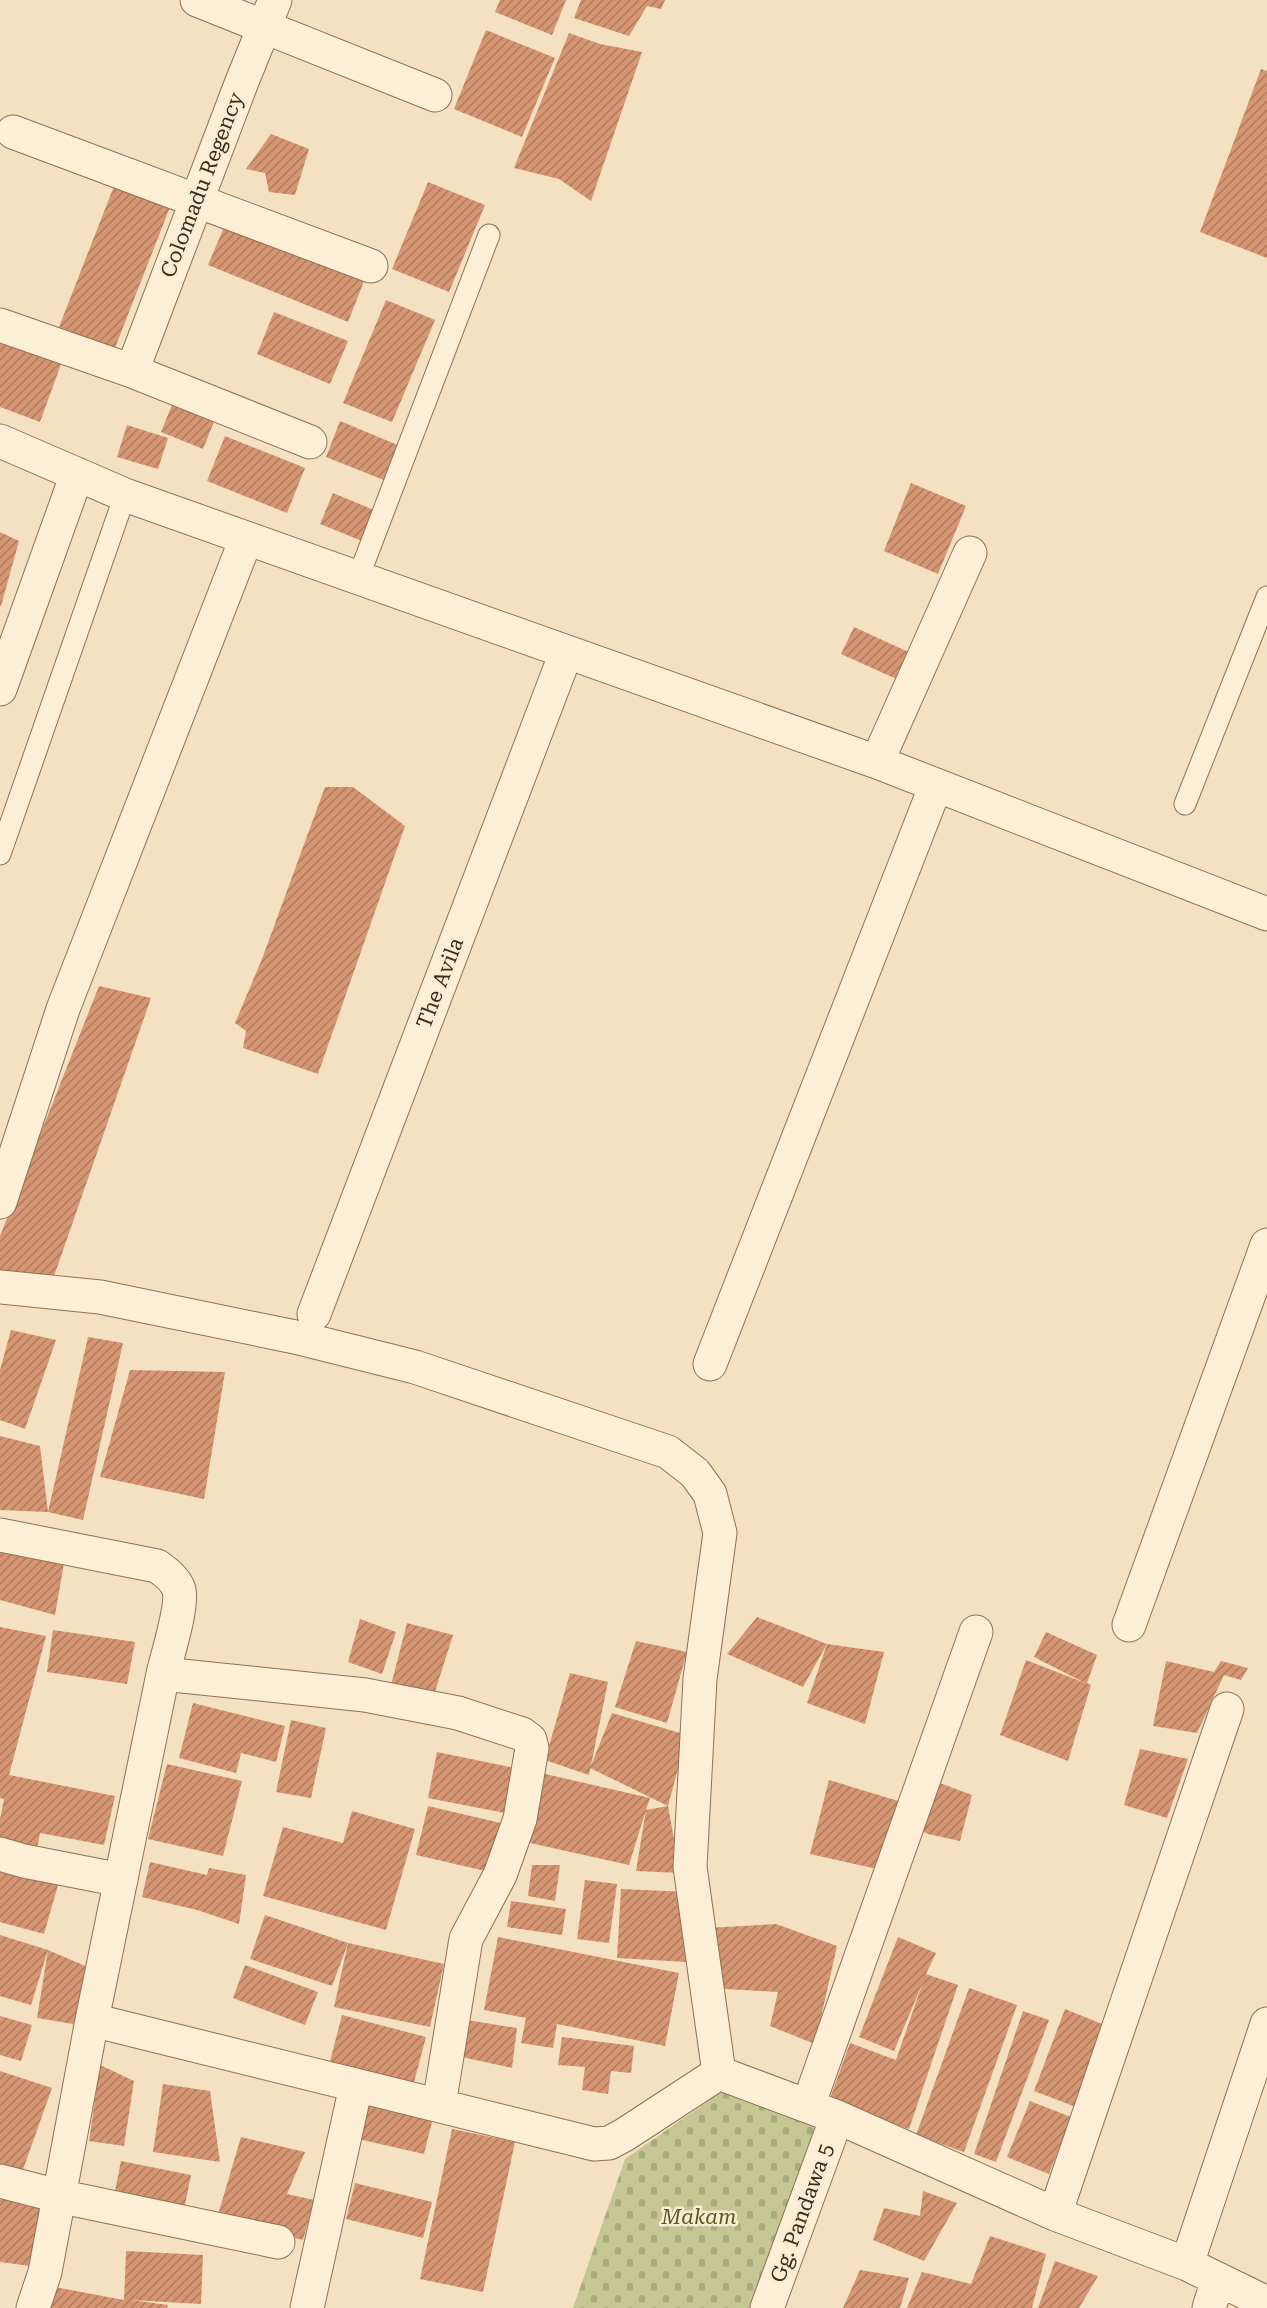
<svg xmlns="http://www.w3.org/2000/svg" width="1267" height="2308" viewBox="0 0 1267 2308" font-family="'Roboto Serif',serif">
<defs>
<pattern id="cemetery-stones" width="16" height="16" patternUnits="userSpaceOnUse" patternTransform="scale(1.5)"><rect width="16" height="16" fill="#c4c794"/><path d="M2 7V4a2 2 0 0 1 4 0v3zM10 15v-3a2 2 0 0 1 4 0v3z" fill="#a9ab7f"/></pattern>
<pattern id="building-hatch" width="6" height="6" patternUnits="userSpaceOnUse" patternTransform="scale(1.5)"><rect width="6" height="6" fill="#d69673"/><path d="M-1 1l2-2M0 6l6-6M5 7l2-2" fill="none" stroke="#af7b5e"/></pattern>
</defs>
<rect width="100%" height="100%" fill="#f3e1c1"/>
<path fill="url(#cemetery-stones)" d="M726 2089 827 2126 761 2308H573L625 2159Z"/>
<path fill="url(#building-hatch)" d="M500 0H566L552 35 495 12Z
M581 0H665L661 9 647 6 629 36 574 18Z
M486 30 555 58 522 137 454 109Z
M569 33 600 44 642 52 591 201 559 179 514 168Z
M1261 69 1267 71V258L1200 232Z
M271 134 309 149 295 195 269 192 265 173 246 169Z
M428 182 485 205 449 292 392 269Z
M114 186 170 207 115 348 59 327Z
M227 220 366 276 348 322 208 265Z
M386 300 435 320 392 422 343 403Z
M274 312 348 341 330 384 257 354Z
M0 334 64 356 40 422 0 407Z
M176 395 218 412 203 449 161 432Z
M340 421 400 446 386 481 326 457Z
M127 425 168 438 158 469 117 457Z
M225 436 305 468 287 513 207 481Z
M911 483 966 506 938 574 884 551Z
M333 493 374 510 362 541 320 524Z
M0 532 19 541 1 606H0Z
M854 627 913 654 901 681 841 654Z
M325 787H353L405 826 318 1074 243 1048 246 1031 235 1023 262 959Z
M99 986 151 998 53 1279 0 1270V1236Z
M11 1330 56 1340 25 1429 0 1420V1370Z
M88 1337 123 1343 83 1520 48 1512Z
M130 1370 225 1372 204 1499 100 1477Z
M0 1436 40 1446 48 1512 0 1510Z
M0 1548 65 1557 55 1615 0 1600Z
M757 1617 827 1644 803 1687 727 1654Z
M360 1619 396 1632 382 1674 348 1662Z
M407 1623 453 1635 433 1698 390 1689Z
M0 1627 46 1636 9 1775 115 1796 104 1845 40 1833 37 1849 0 1842V1819L4 1799 0 1798Z
M53 1630 135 1642 127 1684 47 1672Z
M1046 1632 1097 1655 1087 1683 1091 1685 1068 1761 1000 1735 1026 1660 1085 1683 1034 1657Z
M636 1641 687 1652 667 1723 615 1707Z
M827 1644 884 1652 865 1724 807 1703Z
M1166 1661 1214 1672 1221 1661 1248 1668 1241 1680 1224 1675 1197 1733 1153 1726Z
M570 1673 608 1682 589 1775 545 1760Z
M193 1703 285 1726 276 1762 241 1753 236 1773 179 1758Z
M612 1713 687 1735 668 1806 680 1873 636 1871 646 1810 629 1865 530 1843 541 1773 650 1798 646 1810 668 1806 590 1768Z
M291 1720 326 1728 311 1798 276 1792Z
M1140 1749 1188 1759 1167 1818 1124 1805Z
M437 1752 524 1770 515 1815 428 1798Z
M167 1764 242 1781 223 1856 148 1839Z
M929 1779 972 1795 960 1841 928 1834 911 1826Z
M829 1780 905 1803 877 1869 810 1854Z
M428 1806 505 1824 494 1873 416 1855Z
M352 1811 415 1829 386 1930 263 1896 283 1827 343 1843Z
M150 1862 207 1875 209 1868 246 1875 239 1924 197 1910 142 1897Z
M532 1865H560L555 1901 528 1896Z
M0 1869 58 1885 44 1934 0 1922Z
M585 1880 617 1884 609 1943 577 1939Z
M621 1889 689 1892 686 1962 617 1958Z
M511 1901 566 1909 562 1935 507 1927Z
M265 1915 348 1943 332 1986 250 1959Z
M776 1924 837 1946 815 2044 770 2026 778 1992 708 1988 707 1928Z
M0 1935 48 1950 97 1971 73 2024 37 2018 48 1950 31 2005 0 1996Z
M498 1937 679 1973 665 2046 557 2024 553 2048 521 2043 526 2018 484 2010Z
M898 1937 936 1953 926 1974 958 1985 909 2129 829 2101 850 2043 896 2060 923 1982 894 2051 859 2037Z
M348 1943 444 1964 430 2027 334 2007Z
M245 1965 318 1992 305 2025 233 1998Z
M969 1988 1017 2005 964 2152 916 2135Z
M1065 2009 1107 2026 1076 2107 1034 2091Z
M1023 2011 1049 2020 996 2162 974 2154Z
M342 2015 426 2037 412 2090 328 2069Z
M0 2016 32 2025 21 2061 0 2055Z
M467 2020 517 2028 512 2068 462 2057Z
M562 2037 634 2046 631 2073 611 2071 608 2094 582 2090 585 2067 558 2065Z
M100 2065 134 2081 124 2146 89 2141Z
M0 2071 52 2088 20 2178 0 2171Z
M163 2084 210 2091 220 2162 153 2152Z
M1030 2101 1071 2117 1049 2174 1007 2157Z
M368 2102 433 2118 424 2154 358 2139Z
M452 2129 515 2142 483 2292 420 2279Z
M241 2137 305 2152 287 2194 314 2200 303 2240 217 2218Z
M121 2161 191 2175 184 2210 114 2196Z
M355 2183 432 2202 423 2238 346 2219Z
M923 2191 957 2203 924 2261 873 2240 884 2208 920 2216Z
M0 2199 47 2206 38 2267 0 2262Z
M990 2236 1046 2254 1032 2308H907L922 2272 971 2284Z
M126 2251 203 2255 201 2304 131 2300 168 2305 167 2308H45L49 2286 124 2300Z
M1055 2261 1098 2276 1079 2308H1038Z
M860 2270 909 2278 900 2308H843Z"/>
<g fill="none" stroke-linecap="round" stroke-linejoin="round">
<defs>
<path id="lane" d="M358 578 489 235
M1185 804 1267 597
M0 854 125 495"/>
<path id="street" d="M197 0 435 95
M13 132 371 266
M0 325 132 371 310 442
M132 371 241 84 275 0
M0 441 125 495 877 762 1267 914
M0 689 77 474
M877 762 970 553
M0 1202 63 1009 246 539
M0 1287 100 1297 295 1337 415 1367 668 1452 695 1473 710 1494 720 1533 700 1679 690 1867 719 2073 624 2135 609 2143 594 2144 92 2020
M314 1314 566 653
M710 1364 936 785
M0 1535 157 1566C166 1572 176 1580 179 1590 183 1607 167 1656 163 1674L92 2020 45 2272 33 2308
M1129 1625 1267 1245
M163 1674 365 1695 458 1713 522 1734 530 1740 532 1748 520 1819 500 1875 466 1939 439 2105
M0 1854 24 1861 121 1880
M719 2073 837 2117 1055 2214 1187 2264 1267 2303
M808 2106 976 1632
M0 2181 58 2196 278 2242
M1055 2214 1227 1709
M1187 2264 1267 2024
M307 2308 356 2086
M767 2308 837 2117
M1209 2308 1218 2279"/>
</defs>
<use href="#lane" stroke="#8f7156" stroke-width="23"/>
<use href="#street" stroke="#8f7156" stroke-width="35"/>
<use href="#lane" stroke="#fdefd6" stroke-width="21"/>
<use href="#street" stroke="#fdefd6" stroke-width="33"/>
</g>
<g text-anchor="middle" stroke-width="5" stroke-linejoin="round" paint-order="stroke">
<g font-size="21" fill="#3d2a1c" stroke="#f9ecd2">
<text transform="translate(202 185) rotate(-69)" y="7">Colomadu Regency</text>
<text transform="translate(440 983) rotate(-69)" y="7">The Avila</text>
<text transform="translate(802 2213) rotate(-70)" y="7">Gg. Pandawa 5</text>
</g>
<g font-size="21" font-style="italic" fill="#515c20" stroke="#f9ecd2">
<text x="699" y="2224">Makam</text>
</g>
</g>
</svg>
